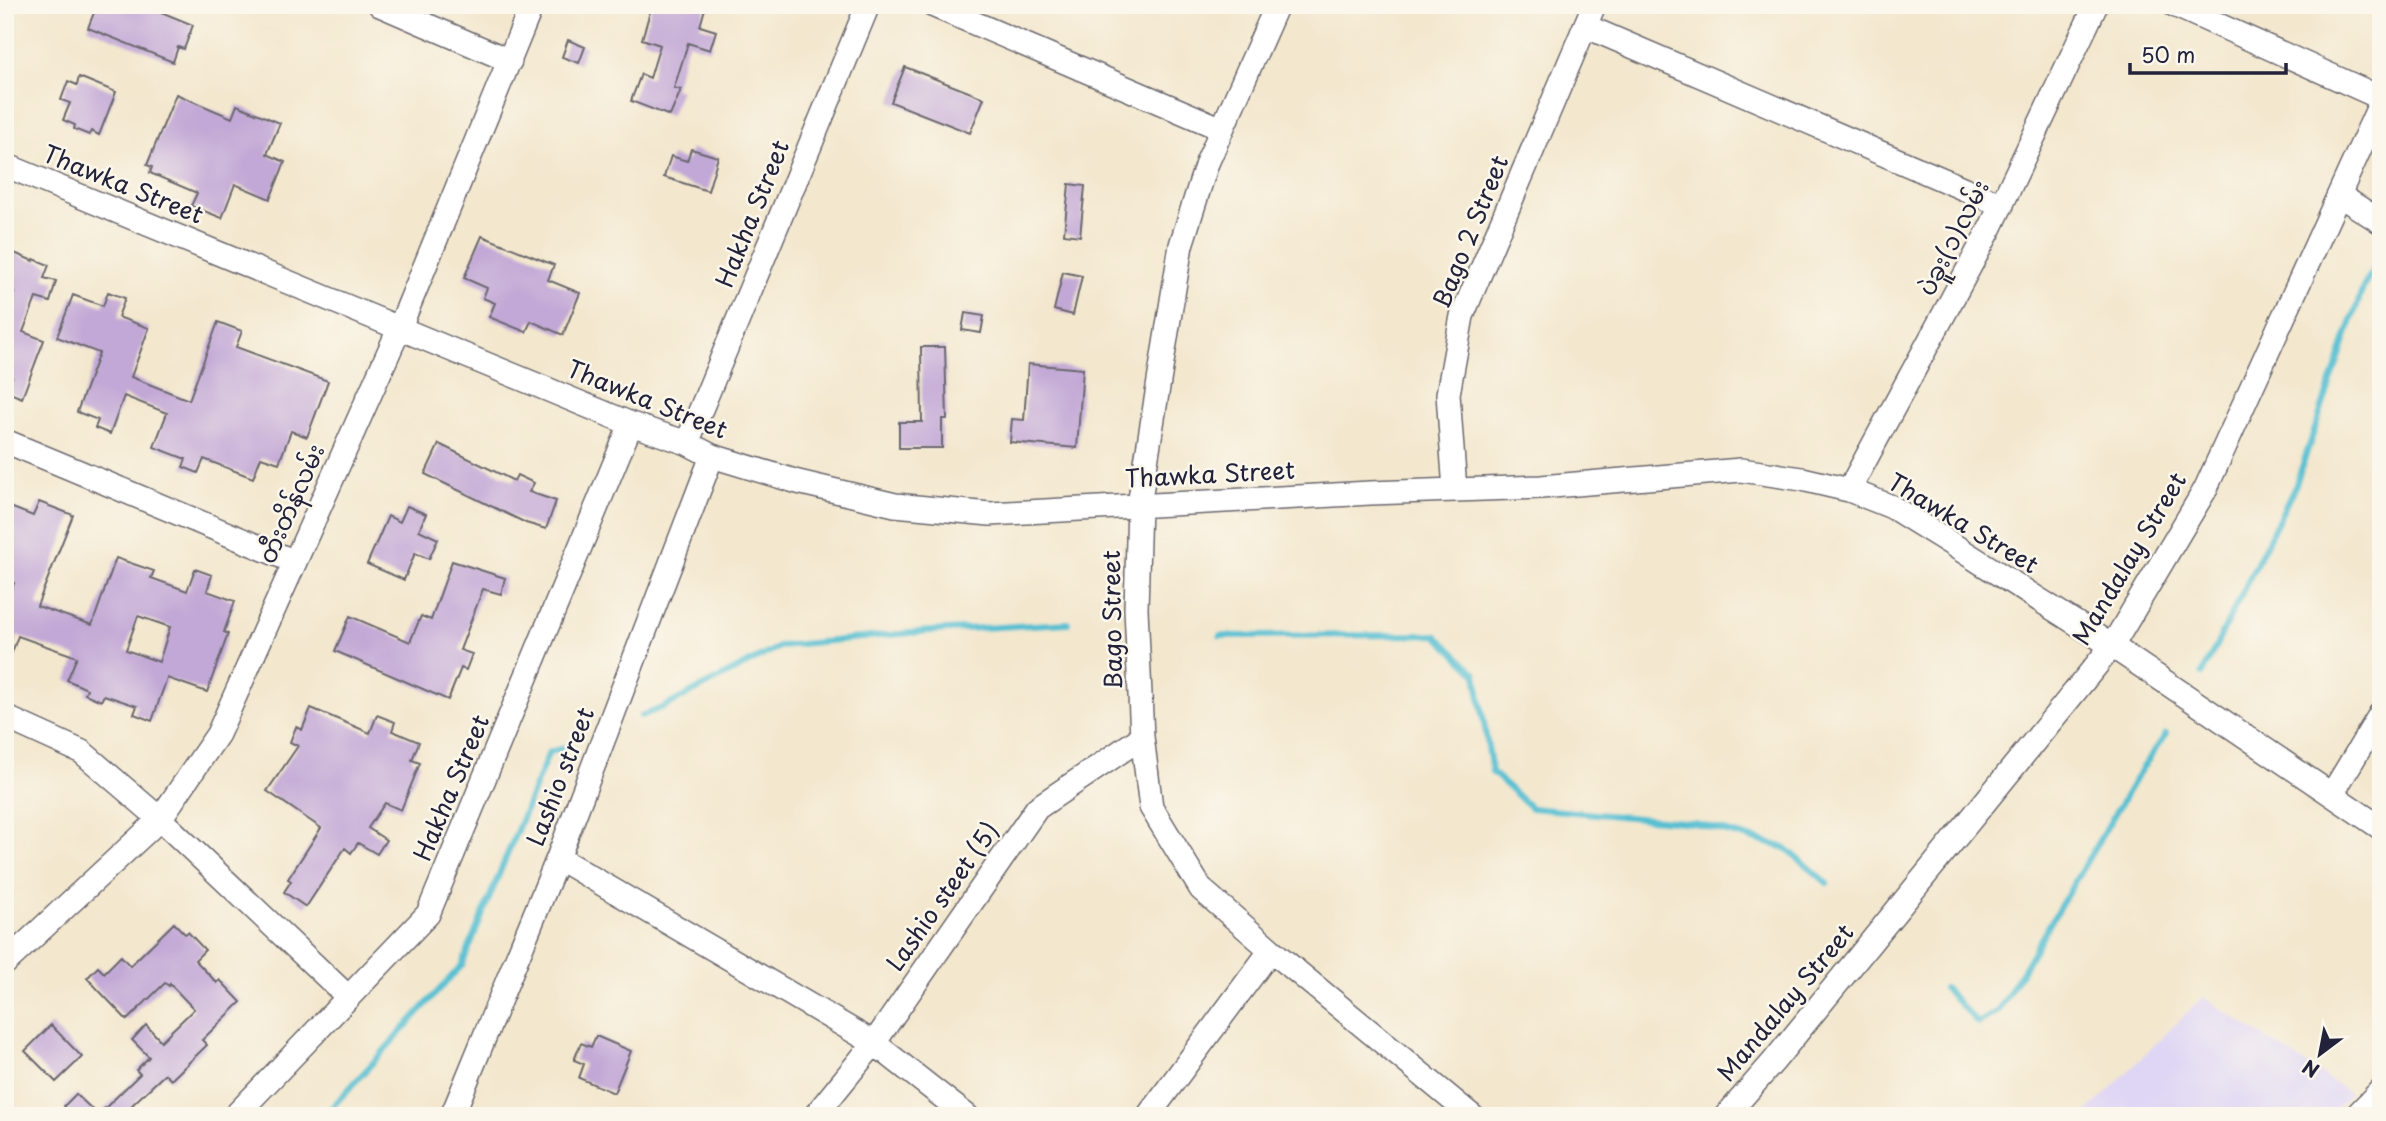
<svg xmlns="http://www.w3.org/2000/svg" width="2386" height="1121" viewBox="0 0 2386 1121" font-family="'Playpen Sans','Noto Sans Myanmar',sans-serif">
<rect width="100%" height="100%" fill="#fbf7ec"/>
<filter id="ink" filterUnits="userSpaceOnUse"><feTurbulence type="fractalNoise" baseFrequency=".0143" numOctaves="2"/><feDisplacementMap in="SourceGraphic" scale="14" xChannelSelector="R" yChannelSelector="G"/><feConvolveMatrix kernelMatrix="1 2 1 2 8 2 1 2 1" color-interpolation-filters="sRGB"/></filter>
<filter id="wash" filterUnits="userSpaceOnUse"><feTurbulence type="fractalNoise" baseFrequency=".00686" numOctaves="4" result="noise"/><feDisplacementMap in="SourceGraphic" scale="28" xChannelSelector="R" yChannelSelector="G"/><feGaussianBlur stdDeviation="1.57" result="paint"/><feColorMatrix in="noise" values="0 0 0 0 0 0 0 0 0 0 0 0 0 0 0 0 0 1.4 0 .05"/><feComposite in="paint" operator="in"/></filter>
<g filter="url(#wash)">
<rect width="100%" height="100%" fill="#f3e7cd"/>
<path fill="#dfd5f5" d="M2203 997 2350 1093 2328 1116H2083Z"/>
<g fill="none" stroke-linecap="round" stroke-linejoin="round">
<path stroke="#56bfd2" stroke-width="6" d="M1220 636 1436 635 1476 674 1492 772 1531 808 1694 823 1786 848 1827 883
M2202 674 2296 484 2363 288 2376 264
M641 716 664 707 781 646 930 631 1068 623
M1944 988 1978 1023 1999 1010 2137 776 2166 734
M324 1116 462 965 549 752 564 748"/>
</g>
<g id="blocks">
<path fill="#c2a8d6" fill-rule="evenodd" d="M97 5H144L193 25 184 49 178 47 173 62 88 28Z
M652 5H706L700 26 716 31 710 50 688 43 674 88 681 90 670 116 631 101 641 74 650 78 660 45 642 39Z
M568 40 585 47 579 63 562 57Z
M905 67 984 98 970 133 891 102Z
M79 77 116 92 99 135 91 131 89 135 74 129 75 125 63 120 70 103 61 100 68 81 77 85Z
M176 94 232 118 237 105 280 123 267 154 285 162 270 199 235 184 222 218 191 206 197 193 150 173 152 167 147 165Z
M691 149 718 157 708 191 664 177 671 156 687 161Z
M1069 184 1085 186 1080 236 1064 234Z
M482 236 554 265 548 280 580 293 563 335 531 321 526 332 489 317 495 303 483 298 487 288 464 278Z
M5 249 33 261 34 259 49 265 44 278 56 281 50 302 36 298 23 332 44 340 22 398 7 392 12 377 5 374V325L7 326 11 315 7 313 14 293 5 290Z
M1063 272 1082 276 1073 315 1054 310Z
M108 292 125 298 118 317 149 328 131 377 189 400 218 322 242 331 236 347 328 381 307 437 291 431 279 463 261 457 253 478 204 459 198 473 183 467 186 459 154 447 167 413 124 396 110 434 95 428 98 420 77 412 99 353 57 337 73 295 103 306Z
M965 313 984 316 981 333 962 330Z
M921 347H945L947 419H942V448H899V422H922Z
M1028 364 1083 369 1077 448 1010 442 1012 419 1024 420Z
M439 444 514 481 517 475 534 483 529 492 556 501 546 529 526 523 425 474Z
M39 502 73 515 37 606 92 625 116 558 154 571 151 578 187 591 195 569 212 575 207 591 235 601 224 632 228 634 207 692 167 678 152 721 134 714 137 706 104 695 101 701 85 694 87 689 67 680 77 657 18 636 7 666H5V606L14 583 5 579V505L33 516ZM138 616 170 627 159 662 126 650Z
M407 506 426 514 419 530 438 539 429 559 415 553 404 580 367 564 388 516 400 522Z
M452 561 505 578 501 594 483 589 460 650 472 654 466 670 461 668 448 700 335 651 350 616 410 642 421 616 431 620Z
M311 708 370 733 377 715 395 722 392 731 419 742 412 760 420 763 401 810 385 803 368 828 386 840 377 854 358 843 351 853 345 848 306 907 284 892 291 881 288 879 321 828 267 791 298 746 290 742 296 727 302 730Z
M174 923 185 934 188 932 205 950 195 960 217 983 220 980 241 1002 202 1040 207 1045 171 1080 165 1074 132 1105 142 1116H73L64 1106 76 1094 98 1115 140 1074 136 1070 149 1057 132 1040 146 1025 161 1041 194 1009 170 984 169 986 165 983 127 1020 87 978 98 967 104 973 121 956 130 966Z
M51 1025 82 1057 56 1082 25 1051Z
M596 1036 631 1051 614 1093 579 1078 584 1064 574 1060 581 1043 591 1047Z"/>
</g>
</g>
<g filter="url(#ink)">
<use href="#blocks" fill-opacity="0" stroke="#6b676e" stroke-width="2"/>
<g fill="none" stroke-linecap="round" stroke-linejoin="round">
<defs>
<path id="street" d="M380 5 510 61
M932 5 1222 129
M1277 5 1207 163 1181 245 1139 505 1136 609 1142 737 1151 807 1201 889 1271 950 1472 1116
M2174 5 2381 98
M1585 26 2002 205
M5 165 631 424 687 443 712 456 798 482 895 505 990 514 1370 493 1541 487 1741 470 1802 479 1849 490 1892 507 1950 543 2112 646 2381 828
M2339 195 2381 222
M5 441 295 562
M687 443 868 5
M1455 490 1448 394 1462 316 1594 5
M1849 490 1991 227 2096 5
M5 717 82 752 160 819 348 997
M2332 794 2381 713
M558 858 874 1043 967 1116
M5 963 160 819 218 734 400 327 532 5
M235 1116 428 914 631 424
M452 1116 558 858 712 456
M815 1116 874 1043 1037 808 1142 737
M1148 1116 1271 950
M1726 1116 1774 1061 2112 646 2205 490 2381 102
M2356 1116 2381 1090"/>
</defs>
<use href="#street" stroke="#6b676e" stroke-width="26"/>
<use href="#street" stroke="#fff" stroke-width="23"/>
</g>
</g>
<g text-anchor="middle" stroke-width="5" stroke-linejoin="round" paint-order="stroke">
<g font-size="24" fill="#22223b" stroke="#fbf7ec">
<text transform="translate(123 185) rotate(22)" y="8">Thawka Street</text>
<text transform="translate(753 214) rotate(-68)" y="8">Hakha Street</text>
<text transform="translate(1471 232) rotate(-68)" y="8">Bago 2 Street</text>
<text transform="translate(1954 238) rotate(-63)" y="8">ပဲခူး(၁)လမ်း</text>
<text transform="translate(647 400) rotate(22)" y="8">Thawka Street</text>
<text transform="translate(1210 475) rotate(-3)" y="8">Thawka Street</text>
<text transform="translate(292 504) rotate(-66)" y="8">တီးတိန်လမ်း</text>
<text transform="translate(1963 524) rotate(31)" y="8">Thawka Street</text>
<text transform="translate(2130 559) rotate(-59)" y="8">Mandalay Street</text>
<text transform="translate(1113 620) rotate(-91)" y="8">Bago Street</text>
<text transform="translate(561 777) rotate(-69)" y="8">Lashio street</text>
<text transform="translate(452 788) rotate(-67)" y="8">Hakha Street</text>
<text transform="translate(943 897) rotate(-55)" y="8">Lashio steet (5)</text>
<text transform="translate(1786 1003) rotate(-50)" y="8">Mandalay Street</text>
</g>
</g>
<rect width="2386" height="1121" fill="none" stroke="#fbf7ec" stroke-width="28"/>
<g transform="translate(2320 1054) rotate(212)" stroke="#fbf7ec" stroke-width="5" paint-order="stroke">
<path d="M0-5L12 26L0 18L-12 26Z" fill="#22223b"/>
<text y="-10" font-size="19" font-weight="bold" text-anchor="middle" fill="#22223b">N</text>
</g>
<path d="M2130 63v10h156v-10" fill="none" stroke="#22223b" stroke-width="3.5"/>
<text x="2141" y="63" font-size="21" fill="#22223b" stroke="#fbf7ec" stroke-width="5" paint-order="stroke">50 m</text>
</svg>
